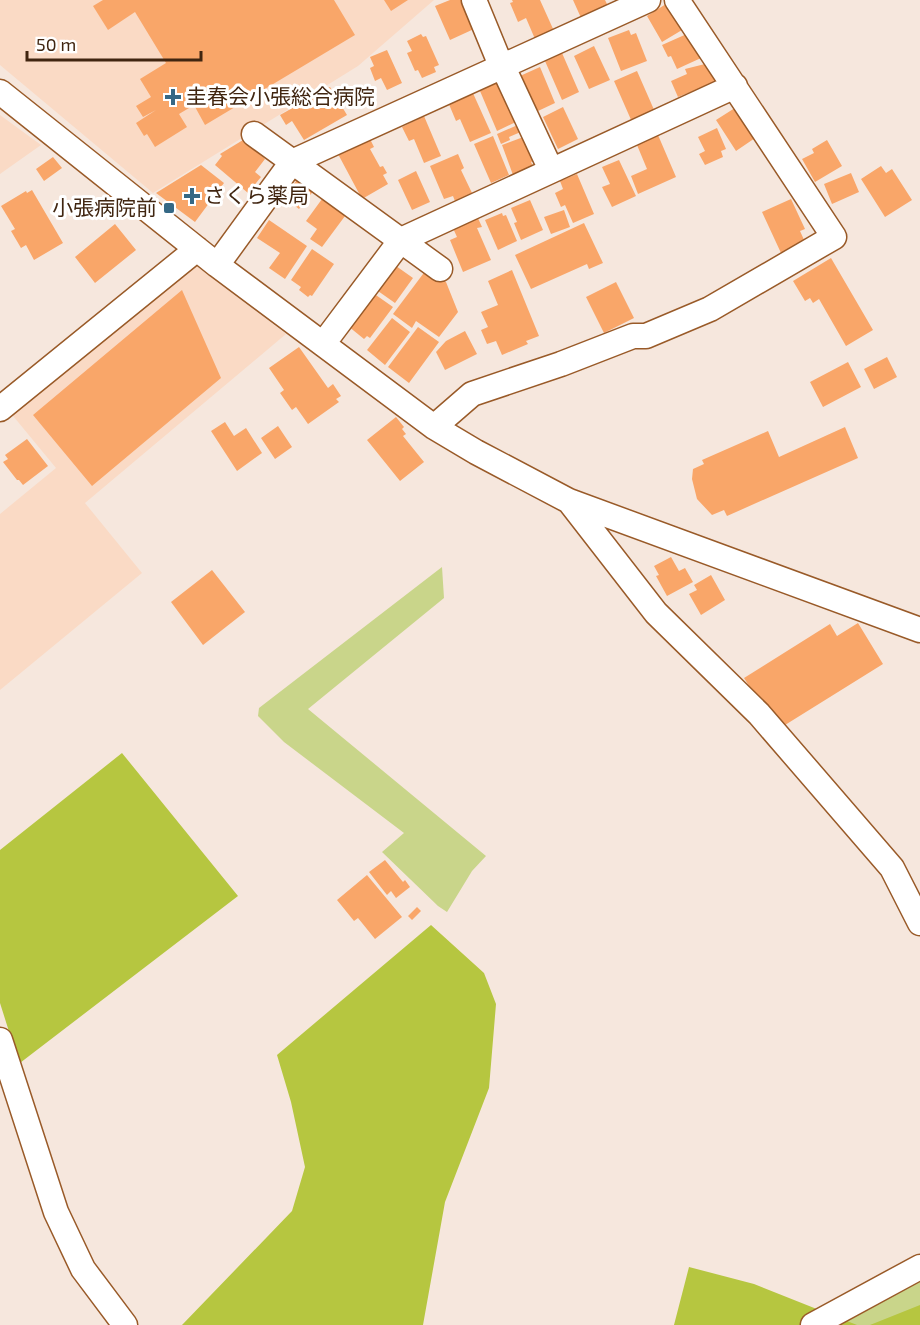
<svg xmlns="http://www.w3.org/2000/svg" width="920" height="1325" viewBox="0 0 920 1325" font-family="'Exo 2','Noto Sans JP',sans-serif">
<rect width="100%" height="100%" fill="#f6e7dd"/>
<path fill="#fadac5" d="M0 0H434L358 66 153 193 0 65Z
M0 115 41 145 0 174Z
M192 263 286 334 85 503 142 573 0 690V514L56 468 9 411Z"/>
<path fill="#c9d58a" d="M442 567 444 598 308 709 486 856 472 871 447 912 438 906 382 852 404 833 284 742 258 716 259 708Z
M920 1273V1325H822Z"/>
<path fill="#b6c640" d="M122 753 238 896 16 1066 12 1041 0 1003V850Z
M431 925 484 973 496 1004 489 1088 445 1202 423 1325H182L292 1211 305 1167 291 1102 277 1055Z
M689 1267 754 1284 857 1325H674Z
M920 1305V1325H870Z"/>
<path fill="#f9a669" d="M103 0H334L355 35 205 125 194 105 179 114 187 127 155 147 147 134 144 136 136 123 156 110 143 117 136 106 151 97 140 79 166 63 135 12 108 30 93 6Z
M384 0H408L391 11Z
M450 0H461L474 29 450 40 435 6Z
M512 0H540L554 31 535 39 526 18 518 22 510 3 513 2Z
M573 0H605L609 8 582 20Z
M666 4 682 30 662 42 647 16Z
M629 30 631 35 636 33 647 61 621 71 608 38Z
M689 33 701 58 677 69 671 56 668 57 662 45Z
M421 34 423 37 426 36 439 65 434 67 436 72 422 78 418 70 415 71 407 53 412 51 407 41Z
M594 46 610 80 589 89 574 56Z
M387 50 402 83 387 90 381 78 375 81 370 68 374 66 370 57Z
M562 53 579 92 562 100 545 61Z
M709 63 716 82 678 97 671 81 687 74 685 69Z
M540 67 555 103 538 111 520 76Z
M637 71 655 112 632 122 614 81Z
M501 81 518 121 497 131 480 91Z
M330 87 347 115 304 140 292 121 286 125 280 115Z
M472 91 491 133 470 142 460 119 456 121 448 102Z
M738 106 758 136 736 151 716 120Z
M563 107 578 139 558 149 543 117Z
M424 116 441 156 424 163 414 139 409 141 402 127Z
M520 124 523 131 509 137 510 140 501 144 497 134Z
M717 128 726 149 721 151 723 157 705 165 699 154 705 151 698 137Z
M658 135 676 177 638 194 631 176 647 169 637 145Z
M493 136 509 175 491 183 474 144Z
M526 136 536 160 531 162 533 166 513 175 502 145Z
M369 137 374 147 370 149 380 167 383 166 387 173 383 175 388 184 362 199 338 154Z
M243 140 265 159 255 172 261 177 248 193 215 165 222 156 220 154Z
M827 140 842 166 815 182 802 159 814 153 812 149Z
M458 154 464 168 461 170 472 193 455 201 453 196 444 199 430 166Z
M53 157 62 168 44 181 36 169Z
M619 160 636 196 612 207 602 187 610 184 602 167Z
M201 165 224 183 195 222 156 193Z
M881 166 886 173 892 169 912 200 885 217 861 179Z
M416 171 430 202 412 210 398 180Z
M851 173 859 192 832 204 824 184Z
M577 174 594 214 573 223 565 205 561 207 555 193 563 189 560 181Z
M299 177 315 189 299 209 281 195 290 183 293 185Z
M32 190 63 243 34 260 26 245 21 248 11 231 15 229 1 206 26 191 27 193Z
M322 199 345 216 322 247 310 239 317 229 306 221Z
M791 199 805 229 800 231 805 242 781 253 762 212Z
M530 200 543 230 521 240 514 223 517 222 511 208Z
M564 210 570 227 551 234 544 217Z
M502 213 503 216 506 215 517 241 498 250 485 220Z
M477 216 482 227 477 228 491 260 463 272 450 240 457 237 452 226Z
M269 220 307 246 285 279 269 268 280 253 257 238Z
M584 223 603 263 589 269 587 264 531 289 515 255Z
M115 224 136 250 95 283 75 257Z
M312 249 334 264 312 296 310 295 308 297 299 290 301 287 291 280Z
M831 258 873 330 846 346 819 299 813 303 810 298 805 301 793 281Z
M396 266 413 278 395 303 378 291Z
M426 270 446 282 458 312 439 337 416 321 412 328 393 314Z
M512 270 539 336 526 341 528 344 502 355 496 341 487 344 481 330 488 327 481 312 498 305 488 281Z
M616 282 634 318 604 333 586 297Z
M182 290 221 378 92 486 33 415Z
M373 293 393 307 370 338 367 336 364 339 348 326Z
M392 318 410 332 385 365 367 350Z
M418 327 439 342 409 383 388 367Z
M465 331 477 354 445 370 436 352 446 341Z
M299 347 328 388 333 384 341 396 336 399 339 402 308 424 296 407 292 410 280 393 284 390 269 368Z
M887 357 897 377 874 389 864 369Z
M848 362 861 387 823 407 810 382Z
M396 417 404 427 402 429 406 434 403 436 424 462 400 481 367 440Z
M225 422 234 436 246 428 262 453 237 471 211 431Z
M278 426 292 447 275 459 261 438Z
M845 427 858 458 727 516 724 510 712 515 697 499 692 479 693 469 704 464 702 460 768 431 779 457Z
M27 439 48 466 23 485 19 480H17L3 462 8 459 5 455Z
M671 557 679 571 685 568 693 582 667 596 656 576 659 575 654 566Z
M212 570 245 612 203 645 171 602Z
M711 575 725 600 701 615 689 594 697 590 694 585Z
M858 623 883 664 777 730 744 678 830 624 837 636Z
M385 860 403 882 405 880 410 887 396 898 391 891 387 895 369 872Z
M367 875 402 917 375 939 358 918 354 921 337 900Z
M417 907 421 911 412 920 408 916Z"/>
<g fill="none" stroke-linecap="round" stroke-linejoin="round">
<defs>
<path id="minor" d="M474 0 502 68
M503 67 551 170
M0 92 217 265 434 427 476 452 569 501 920 630
M254 134 440 269
M217 265 292 162 648 0
M323 344 401 240 735 86
M0 409 197 249
M434 427 472 394 561 364 633 336H646L710 309 834 237 677 0
M569 501 656 613 759 714 892 868 920 923
M0 1040 56 1212 83 1269 125 1325
M813 1325 920 1267"/>
</defs>
<use href="#minor" stroke="#995a28" stroke-width="27"/>
<use href="#minor" stroke="#fff" stroke-width="24"/>
</g>
<g fill="#356885" stroke="#fff" stroke-width="2">
<path d="M170 88h6v6h6v6h-6v6h-6v-6h-6v-6h6z"/>
<path d="M189 187h6v6h6v6h-6v6h-6v-6h-6v-6h6z"/>
<rect x="163" y="202" width="12" height="12" rx="3"/>
</g>
<g text-anchor="middle" stroke-width="6" stroke-linejoin="round" paint-order="stroke">
<g font-size="21" fill="#402510" stroke="#fff" text-anchor="start">
<text x="186" y="104">圭春会小張総合病院</text>
<text x="204" y="203">さくら薬局</text>
<text x="157" y="215" text-anchor="end">小張病院前</text>
</g>
</g>
<path d="M27 51v9h174v-9" fill="none" stroke="#402510" stroke-width="3"/>
<text x="36" y="51" font-size="18" fill="#402510" stroke="#ffffff" stroke-width="4.5" paint-order="stroke">50 m</text>
</svg>
